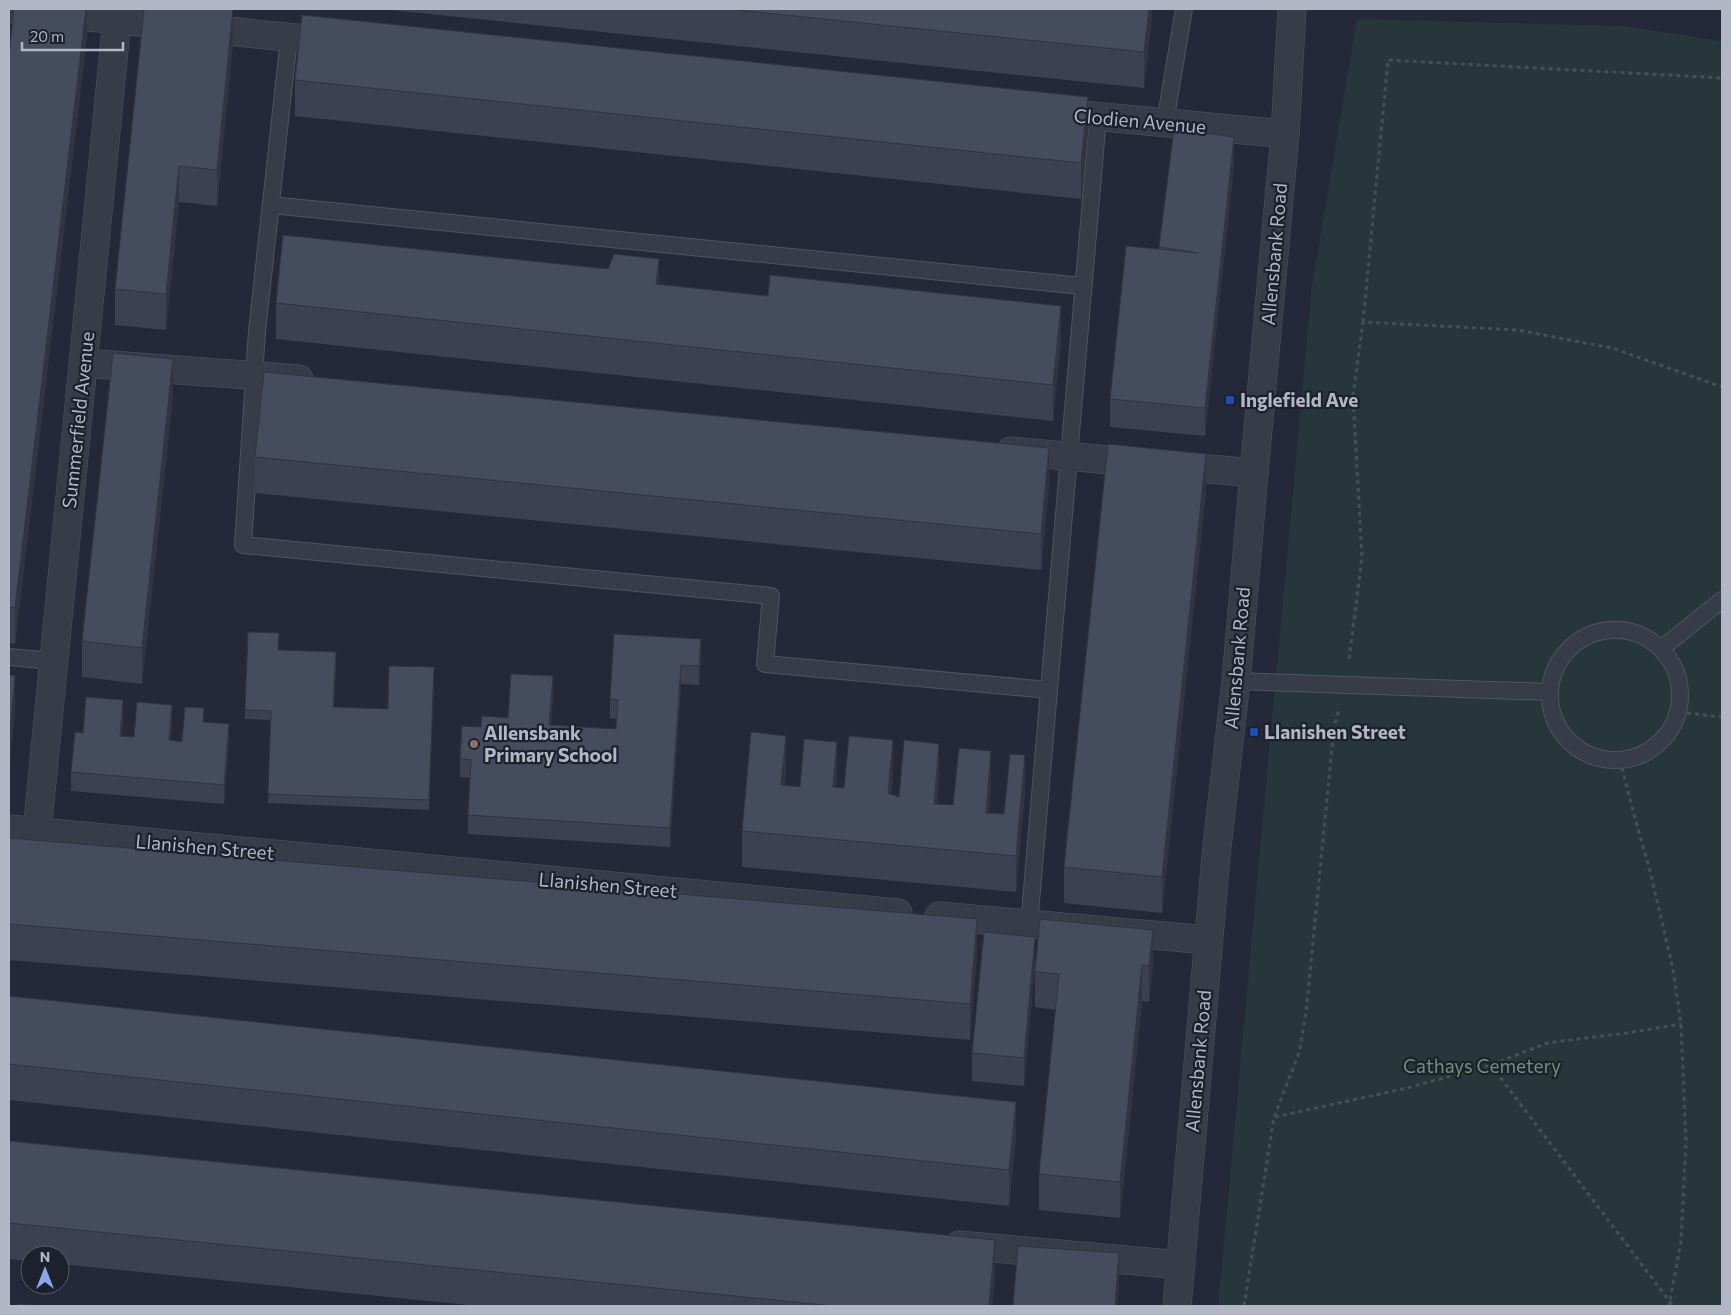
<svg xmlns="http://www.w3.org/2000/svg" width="1731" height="1315" viewBox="0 0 1731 1315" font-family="Commissioner,sans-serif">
<rect width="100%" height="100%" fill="#232938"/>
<path fill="#26363a" d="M1357 19 1623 26 1722 41V1306H1218L1312 285Z"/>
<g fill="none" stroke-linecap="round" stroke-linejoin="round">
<defs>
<path id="service" d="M289 38 257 331 243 545 771 596 765 664 1049 690 1029 925
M1165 123 1184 9
M271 205 1082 286
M1550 695a65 65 0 1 1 130 0a65 65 0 1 1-130 0Z
M1662 648 1722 600
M9 657 53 661
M1236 681 1550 692
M1049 690 1098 117"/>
<path id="minor" d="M10 9 336 42
M1050 112 1285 134
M84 363 299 379
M1011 451 1254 473
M9 829 898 913
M37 832 118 9
M939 916 1208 940
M959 1245 1181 1265"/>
<path id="tertiary" d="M1177 1306 1216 856 1236 681 1254 473 1285 134 1292 9"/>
</defs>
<use href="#service" stroke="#4f5460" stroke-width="18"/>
<use href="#minor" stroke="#4f5460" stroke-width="29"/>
<use href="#tertiary" stroke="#4f5460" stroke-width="29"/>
<path stroke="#435156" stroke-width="3" stroke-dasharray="4 4" stroke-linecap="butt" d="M1363 322 1388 60 1722 78
M1349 659 1362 558 1353 396 1363 322 1517 330 1612 348 1722 387
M1679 712 1722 717
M1620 760 1633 811 1650 871 1673 969 1681 1024 1686 1142 1681 1241 1669 1306
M1491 1065 1673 1306
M1275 1117 1407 1088 1491 1065 1547 1043 1627 1033 1681 1024
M1244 1306 1274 1117 1299 1053 1306 1013 1334 727 1339 709"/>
<use href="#service" stroke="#373c49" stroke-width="16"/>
<use href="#minor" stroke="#373c49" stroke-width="28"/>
<use href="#tertiary" stroke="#373c49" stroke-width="28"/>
</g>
<path fill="#3b4150" d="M87 9V36L15 644 9 643V55Z
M381 9H1152V15L1144 88Z
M233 43 217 206 179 202 166 330 115 325V289Z
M295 80 1088 133 1081 199 295 116Z
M1234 165 1205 436 1110 427V399L1159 249V247Z
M659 285 1061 342 1053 421 276 339V303Z
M173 395 142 684 82 677V641Z
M255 457 1049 484 1041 570 255 493Z
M1206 490 1162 913 1064 903V867Z
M614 634 701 658 699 685 681 684 670 847 468 834V815L470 778 460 777V758L481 727 508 718 553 695 551 725 616 729 617 719 610 718V699Z
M279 650 336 662 334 707 388 709 434 677 429 810 268 803 271 720 245 719V710Z
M123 719 122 736 134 737 172 724 170 741 182 742 204 722 229 743 224 804 71 791V772L83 733Z
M786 772 784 785 800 787 837 778 836 788H844L893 776 891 794 899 797 939 780 937 804 953 805 991 786 989 813 1004 814 1025 791 1016 892 742 867V831Z
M9 838 977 954 970 1040 9 960Z
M1040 919 1153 966 1149 1002 1142 1001 1120 1218 1039 1210V1174L1056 1010 1035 1007V972Z
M1035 965 1024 1086 972 1081V1053Z
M9 996 1016 1138 1009 1206 9 1100Z
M9 1141 995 1276 992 1306H478L60 1264V1255H30V1261L9 1259Z"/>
<path fill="#303541" d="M86 9H87V36L15 644V608Z
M233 9V43L217 206V170Z
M1149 9H1152V15L1144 88V52Z
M1088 97V133L1081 199V163Z
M1234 137V165L1205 436V408Z
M179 166V202L166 330V294Z
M659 259V295L656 284Z
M1061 306V342L1053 421V385Z
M173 359V395L142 684V648Z
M1049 448V484L1041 570V534Z
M1206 454V490L1162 913V877Z
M701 639V658L699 685V666Z
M681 665V684L670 847V828Z
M15 676V711L9 776V740Z
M553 676V695L549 744V725Z
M123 700V719L120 755V736Z
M172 705V724L169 759V740Z
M229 724V743L224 804V785Z
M786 736V772L781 821V785Z
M893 740V776L888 829V793Z
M837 742V778L833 823V787Z
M939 744V780L934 839V804Z
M991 751V786L986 848V813Z
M1025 755V791L1016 892V856Z
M977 919V954L970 1040V1004Z
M1153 930V966L1149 1002V966Z
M1035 937V965L1024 1086V1058Z
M1142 965V1001L1120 1218V1182Z
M1016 1102V1138L1009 1206V1170Z
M995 1240V1276L992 1306H989Z
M1119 1253V1289L1117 1306H1115Z"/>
<path fill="#454c5d" stroke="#303541" d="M14 9H86L15 608 9 607V55Z
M144 9H233L217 170 179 166 166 294 115 289Z
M727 9H1149L1144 52Z
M302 15 1088 97 1081 163 295 80Z
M1174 129 1234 137 1205 408 1110 399 1126 246 1199 253 1159 247Z
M283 235 608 269 614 254 659 259 656 284 768 296 770 275 1061 306 1053 385 276 303Z
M113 353 173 359 142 648 82 641Z
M264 372 1049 448 1041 534 255 457Z
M1108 444 1206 454 1162 877 1064 867Z
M248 632 279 633 278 650 336 652 333 707 388 709 389 666 434 667 429 800 268 794 271 711 245 710Z
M614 634 701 639 699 666 681 665 670 828 468 815 471 760 460 758 462 726 481 727 482 716 508 718 511 674 553 676 549 725 616 729 618 700 610 699Z
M9 675 15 676 9 740Z
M86 697 123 700 120 736 134 737 137 702 172 705 169 740 182 742 185 707 204 708 203 722 229 724 224 785 71 772 75 732 83 733Z
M751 732 786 736 781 785 800 787 804 739 837 742 833 787 844 788 849 736 893 740 888 793 899 797 904 740 939 744 934 804 953 805 959 748 991 751 986 813 1004 814 1010 754 1025 755 1016 856 742 831Z
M9 838 977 919 970 1004 9 924Z
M1040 919 1153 930 1149 966 1142 965 1120 1182 1039 1174 1059 974 1035 972Z
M984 932 1035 937 1024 1058 972 1053Z
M9 996 1016 1102 1009 1170 9 1064Z
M9 1141 995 1240 989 1306H834L9 1223Z
M1018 1246 1119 1253 1115 1306H1013Z
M19 1304 44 1306H17Z"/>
<g fill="#1a4fb4" stroke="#1c212d" stroke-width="2">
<rect x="1225" y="395" width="10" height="10" rx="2.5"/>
<rect x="1249" y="727" width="10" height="10" rx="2.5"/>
</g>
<circle fill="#8d6e63" stroke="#1c212d" stroke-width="2" cx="474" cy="744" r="5"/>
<g text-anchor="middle" stroke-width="4.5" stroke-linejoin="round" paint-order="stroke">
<g font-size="19" fill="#b2b7c5" stroke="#1c212d">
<text transform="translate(1140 121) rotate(5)" y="7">Clodien Avenue</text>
<text transform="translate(1274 254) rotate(-85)" y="7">Allensbank Road</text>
<text transform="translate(78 420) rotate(-84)" y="7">Summerfield Avenue</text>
<text transform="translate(1237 658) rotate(-85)" y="7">Allensbank Road</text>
<text transform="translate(205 847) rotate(5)" y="7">Llanishen Street</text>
<text transform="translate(608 885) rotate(5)" y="7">Llanishen Street</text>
<text transform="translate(1198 1061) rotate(-85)" y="7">Allensbank Road</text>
</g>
<g font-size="19" font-weight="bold" fill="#b2b7c5" stroke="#1c212d" text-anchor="start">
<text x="1240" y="407">Inglefield Ave</text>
<text x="1264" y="739">Llanishen Street</text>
<text x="484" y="740">Allensbank<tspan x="484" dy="22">Primary School</tspan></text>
</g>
<g font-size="19" fill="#6b9479" stroke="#1c212d">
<text x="1482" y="1073">Cathays Cemetery</text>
</g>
</g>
<rect width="1731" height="1315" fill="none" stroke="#b2b7c5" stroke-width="20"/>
<g transform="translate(45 1270)"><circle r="24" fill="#1c212d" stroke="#585d6a"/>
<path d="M0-4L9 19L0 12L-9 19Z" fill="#8ca6ef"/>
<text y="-8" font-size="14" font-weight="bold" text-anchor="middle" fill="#b2b7c5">N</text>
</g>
<path d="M22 42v8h101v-8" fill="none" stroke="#b2b7c5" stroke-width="2.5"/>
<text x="30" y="42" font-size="15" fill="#b2b7c5" stroke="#1c212d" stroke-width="4" paint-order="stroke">20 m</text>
</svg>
